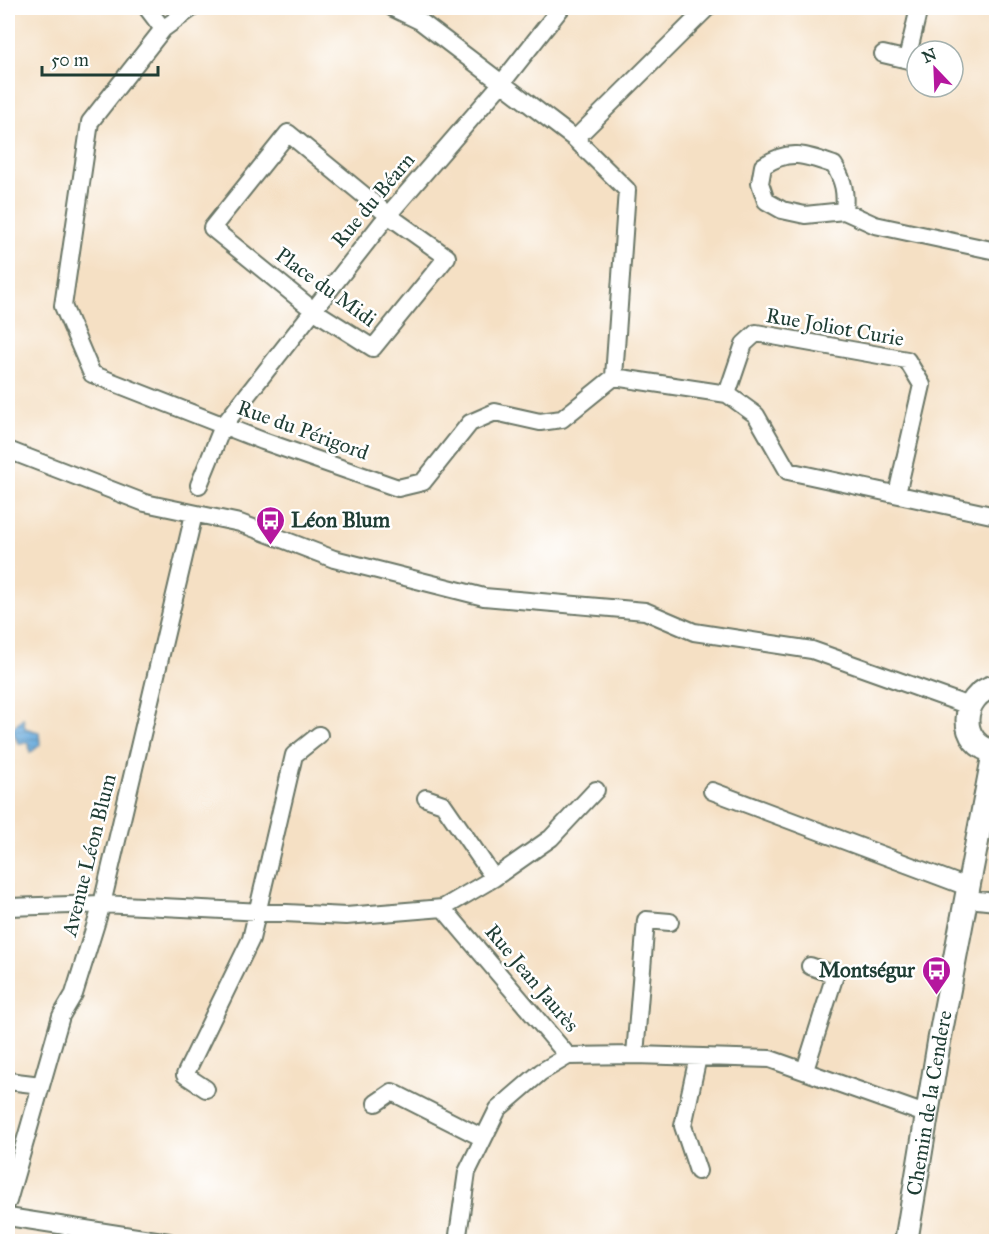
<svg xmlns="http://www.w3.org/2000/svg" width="1004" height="1249" viewBox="0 0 1004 1249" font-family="'IM FELL Great Primer',serif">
<defs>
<pattern id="water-rules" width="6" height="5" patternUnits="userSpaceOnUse" patternTransform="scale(1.5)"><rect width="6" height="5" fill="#66a9db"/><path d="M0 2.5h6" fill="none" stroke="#538bb2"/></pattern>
</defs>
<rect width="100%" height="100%" fill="#fff"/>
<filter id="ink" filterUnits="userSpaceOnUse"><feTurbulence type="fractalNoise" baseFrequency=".0167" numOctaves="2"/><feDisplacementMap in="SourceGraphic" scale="12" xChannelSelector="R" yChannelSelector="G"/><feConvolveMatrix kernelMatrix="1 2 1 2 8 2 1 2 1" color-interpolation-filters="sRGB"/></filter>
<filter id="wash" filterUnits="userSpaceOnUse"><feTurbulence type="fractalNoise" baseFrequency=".008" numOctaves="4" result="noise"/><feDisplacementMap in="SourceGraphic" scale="24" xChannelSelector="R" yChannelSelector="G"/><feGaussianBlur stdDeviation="1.35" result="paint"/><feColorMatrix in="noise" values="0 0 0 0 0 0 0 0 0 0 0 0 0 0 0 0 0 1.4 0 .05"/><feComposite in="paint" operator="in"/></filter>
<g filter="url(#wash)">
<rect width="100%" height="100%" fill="#f5e0c4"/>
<path fill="url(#water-rules)" stroke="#427388" stroke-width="1.5" d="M23 718 25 728 39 732 40 745 30 753 29 743H18L12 729Z"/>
</g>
<g filter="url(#ink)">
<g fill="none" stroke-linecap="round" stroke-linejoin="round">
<defs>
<path id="street" d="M147 8 163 29
M192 8 163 29 90 122 63 306 92 374 263 441 398 488 423 482 470 423 495 412 540 422 562 419 614 377 627 190 575 139 420 21 393 8
M883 54 917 62
M907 59 919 8
M288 133 388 215 447 257 373 348 313 310 212 228Z
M575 139 707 8
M844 211C846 193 844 181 834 165 806 155 789 148 763 166L760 183 766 201 782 210 805 215 844 211 875 225 996 251
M614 377 727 394 756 415 788 471 996 516
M727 394 744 344 756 333 907 360 922 385 897 494
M8 450 145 503 240 523 334 559 484 597 645 611 694 632 812 650 969 706
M199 485 223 426 388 215 501 84 561 8
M712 791 970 888
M426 798 443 804 494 878
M968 899 996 902
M8 907 102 904 346 916 443 908 568 1056 635 1055 770 1059 928 1115
M443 908 494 878 551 838 596 790
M635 1055 646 920 670 922
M805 1070 835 975 810 966
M8 1081 41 1085
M206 1089 185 1075 251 939 294 755 319 735
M376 1103 392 1092 483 1138
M698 1171 683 1126 698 1057
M8 1201 61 1016 74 994 102 904 194 514
M8 1217 169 1242
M457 1242 467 1172 498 1109 541 1072 568 1056"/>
<g id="secondary">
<path d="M996 686C959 694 957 746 996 752"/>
<path id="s1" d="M906 1242 939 1042 994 752"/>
</g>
</defs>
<use href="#street" stroke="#6a7666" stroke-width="20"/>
<use href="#secondary" stroke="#6a7666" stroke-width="26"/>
<use href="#street" stroke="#fff" stroke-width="16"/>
<use href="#secondary" stroke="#fff" stroke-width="22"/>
</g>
</g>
<defs>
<symbol id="bus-pin" viewBox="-11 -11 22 30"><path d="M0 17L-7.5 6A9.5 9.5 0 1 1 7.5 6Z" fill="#b5179e" stroke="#fff"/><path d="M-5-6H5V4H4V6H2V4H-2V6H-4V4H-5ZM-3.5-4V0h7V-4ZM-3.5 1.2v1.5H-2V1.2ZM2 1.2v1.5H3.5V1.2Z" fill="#fff"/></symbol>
</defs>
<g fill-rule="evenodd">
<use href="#bus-pin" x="254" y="504" width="33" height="45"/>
<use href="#bus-pin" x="920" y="954" width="33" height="45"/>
</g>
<g text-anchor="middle" stroke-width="5" stroke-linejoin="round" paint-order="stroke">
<g font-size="21" fill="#1f3d34" stroke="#fff">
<text transform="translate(373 200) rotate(-50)" y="7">Rue du Béarn</text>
<text transform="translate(326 287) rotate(36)" y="7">Place du Midi</text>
<text transform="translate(835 327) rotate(10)" y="7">Rue Joliot Curie</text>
<text transform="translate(303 430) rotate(20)" y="7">Rue du Périgord</text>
<text transform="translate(89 855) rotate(-76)" y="7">Avenue Léon Blum</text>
<text transform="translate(532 978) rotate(50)" y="7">Rue Jean Jaurès</text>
<text dy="7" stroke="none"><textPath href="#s1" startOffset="141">Chemin de la Cendere</textPath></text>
</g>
<g font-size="21" font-weight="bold" fill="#1f3d34" stroke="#fff" text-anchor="start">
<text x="291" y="527">Léon Blum</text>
<text x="915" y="977" text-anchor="end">Montségur</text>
</g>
</g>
<rect width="1004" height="1249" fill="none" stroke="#fff" stroke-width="30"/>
<g transform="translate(935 69) rotate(337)"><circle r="28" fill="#ffffff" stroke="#a5b1ae" stroke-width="1.5"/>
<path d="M0-4.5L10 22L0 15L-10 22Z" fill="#b5179e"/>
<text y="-9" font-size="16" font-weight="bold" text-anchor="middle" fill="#1f3d34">N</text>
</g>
<path d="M42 66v9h116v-9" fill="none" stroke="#1f3d34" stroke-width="3"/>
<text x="51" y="66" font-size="18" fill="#1f3d34" stroke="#ffffff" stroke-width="4.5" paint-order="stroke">50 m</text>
</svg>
